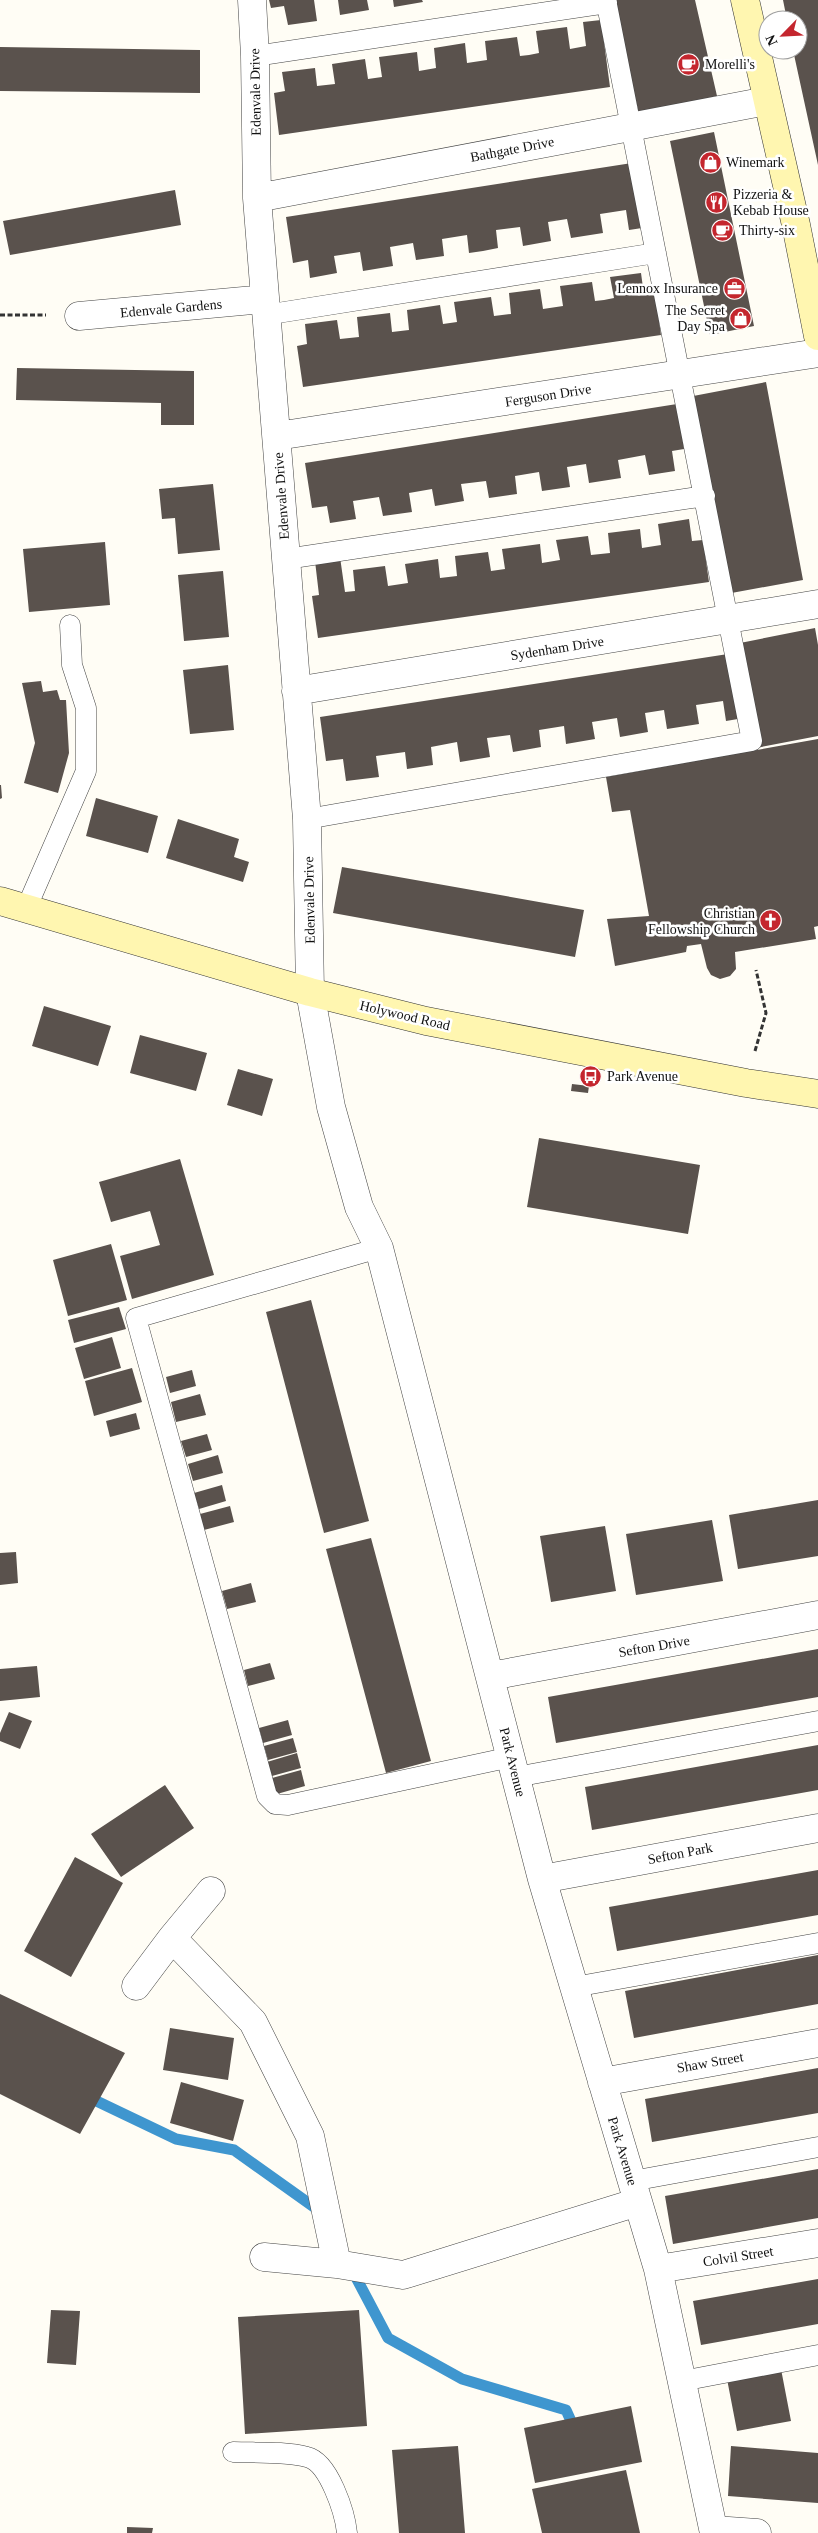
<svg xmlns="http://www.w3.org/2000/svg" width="818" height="2533" viewBox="0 0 818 2533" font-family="Georgia,serif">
<rect width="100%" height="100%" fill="#fffdf5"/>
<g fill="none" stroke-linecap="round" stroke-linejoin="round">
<path stroke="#3f96cf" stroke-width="11" d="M86 2096 176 2139 234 2150 321 2212
M351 2268 388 2338 462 2379 566 2410 576 2432"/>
</g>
<path fill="#5a524d" d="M269 0H314L317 21 288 25 284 6 271 8Z
M338 0H367L369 10 340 15Z
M393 0H422L423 2 394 7Z
M613 0H695L717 96 639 114Z
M783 0H818V165L793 50H798V20H787Z
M601 20 610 87 279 135 274 93 285 91 282 72 315 68 317 86 335 84 332 64 365 59 368 79 382 77 379 57 417 52 419 71 436 68 434 48 465 43 467 63 487 60 485 41 517 37 520 56 529 55 539 53 536 31 567 27 570 49 586 46 583 22Z
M0 47 200 50V93L0 91Z
M714 132 754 326 710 335 670 141Z
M632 163 642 228 629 230 626 210 600 214 603 233 571 238 567 219 548 222 551 241 523 246 520 227 496 230 498 248 483 251 469 253 467 235 442 239 444 256 416 260 413 243 390 247 393 266 363 271 360 252 334 256 337 273 310 278 308 260 293 263 286 217Z
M175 190 181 225 10 255 3 221Z
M641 273 644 295 655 293 661 335 303 387 297 346 307 344 305 324 337 320 340 339 359 337 357 317 390 313 392 332 409 330 407 310 440 305 443 324 457 322 454 302 491 297 494 316 511 314 509 293 540 289 543 309 563 306 560 286 592 282 595 301 604 300 614 298 610 277Z
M17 368 194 371V425H161V403L16 400Z
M766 382 803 580 726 594 688 397Z
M677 404 684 449 672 451 675 471 649 475 645 455 618 460 621 478 589 483 586 464 567 467 570 487 542 491 539 472 515 476 517 494 489 498 486 481 461 484 464 501 435 506 432 489 409 493 412 512 383 516 379 497 353 501 356 519 330 523 327 506 312 508 305 463Z
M213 484 220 550 178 554 175 518 162 519 159 489Z
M689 519 692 541 703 540 709 582 318 638 312 596 319 595 315 561 340 557 345 592 355 591 353 570 385 566 388 586 408 583 405 564 438 559 440 578 457 576 455 556 488 552 491 571 505 569 502 549 540 544 542 563 560 560 556 540 588 536 591 555 610 553 608 533 640 529 642 548 661 545 658 524Z
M105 542 110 605 29 612 23 549Z
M223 571 229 637 184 641 178 575Z
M815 628 818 645V736L756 748 735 644Z
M728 654 738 719 726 721 723 701 696 705 699 724 667 729 664 710 645 713 648 732 620 737 617 718 592 722 595 739 566 744 564 726 539 730 541 747 513 752 510 735 487 738 490 757 460 762 457 742 431 747 433 765 407 769 405 752 376 756 379 777 346 781 343 759 326 761 320 717Z
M228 665 234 730 190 734 183 670Z
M41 681 43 692 57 690 60 700H66L69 753 58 793 24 783 35 743 22 683Z
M818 739V926L814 927 816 939 735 952 736 969 730 976 720 979 711 975 707 968 701 944 687 946 686 952 615 966 607 919 649 916 630 810 612 812 606 777Z
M0 785H1L2 798 0 799Z
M96 798 158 816 148 853 86 836Z
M178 819 239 839 234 857 249 862 243 882 166 858Z
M342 867 584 910 575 957 333 913Z
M44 1006 111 1026 98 1066 32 1046Z
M140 1035 207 1053 196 1091 130 1073Z
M238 1069 273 1079 262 1116 227 1105Z
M572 1084 589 1086 588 1093 571 1091Z
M539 1138 700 1165 688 1234 527 1207Z
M180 1159 214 1275 132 1299 120 1256 160 1245 150 1211 111 1222 99 1182Z
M111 1244 127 1300 68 1316 53 1260Z
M311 1300 369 1521 324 1533 266 1312Z
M119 1307 126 1329 74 1343 68 1320Z
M112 1337 121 1368 84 1379 75 1348Z
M132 1368 142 1402 94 1416 85 1381Z
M192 1370 196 1386 170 1393 166 1377Z
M200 1394 206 1415 176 1422 171 1402Z
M136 1413 140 1429 110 1437 106 1421Z
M207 1434 212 1450 186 1457 181 1441Z
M218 1455 223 1473 193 1481 188 1464Z
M222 1485 226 1501 199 1509 194 1493Z
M818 1500V1556L738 1569 729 1515Z
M230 1506 234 1522 204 1530 200 1514Z
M712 1520 723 1581 636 1595 626 1534Z
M605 1526 616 1591 551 1602 540 1536Z
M371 1538 431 1761 386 1773 326 1549Z
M16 1552 18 1583 0 1585V1553Z
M251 1583 256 1602 227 1609 222 1591Z
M818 1649V1697L556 1743 548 1697Z
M270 1663 275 1679 248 1686 244 1670Z
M37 1666 40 1697 0 1701V1669Z
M9 1712 32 1721 20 1749 0 1741V1733Z
M288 1720 292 1735 263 1743 259 1728Z
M293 1738 297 1752 268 1760 264 1746Z
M818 1745V1790L592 1830 585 1787Z
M297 1753 301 1768 272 1776 267 1762Z
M301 1770 305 1786 277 1794 272 1778Z
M165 1785 194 1828 121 1877 91 1834Z
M75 1857 123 1883 71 1977 24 1951Z
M818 1870V1915L617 1951 609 1907Z
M818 1955V2004L634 2038 625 1991Z
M0 1994 125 2053 80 2134 0 2094Z
M170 2028 234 2038 228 2080 163 2070Z
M818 2068V2113L652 2142 645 2099Z
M181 2082 244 2100 233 2141 170 2123Z
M818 2169V2218L673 2244 665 2196Z
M818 2279V2324L701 2345 693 2301Z
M51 2310 80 2311 76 2365 47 2363Z
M359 2310 367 2426 245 2434 238 2317Z
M781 2369 791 2421 737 2431 727 2379Z
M631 2406 642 2462 535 2483 524 2428Z
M458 2446 465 2533H399L392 2450Z
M731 2446 818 2453V2503L728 2496Z
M626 2470 640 2533H542L532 2489Z
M127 2527 153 2528 152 2533H127Z"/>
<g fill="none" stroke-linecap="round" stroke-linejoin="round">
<defs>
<path id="lane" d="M255 56 607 3
M265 315 656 253
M286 559 705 496
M307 819 752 741 606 0
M26 909 86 771V708L72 665 70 625
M379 1248 136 1318 267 1796 275 1804 288 1805 511 1757
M516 1777 818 1721
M574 1987 818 1943
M632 2181 818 2147
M682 2381 818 2355
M233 2452C256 2453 284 2451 307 2457 329 2462 345 2513 347 2533"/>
<path id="street" d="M252 0 255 56 257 198 307 819 310 992 331 1107 359 1207 379 1248 542 1879 658 2269 714 2533
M257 198 767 101
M79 316 264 299
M277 436 818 353
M296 691 818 604
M491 1676 818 1615
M542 1879 818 1828
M172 1938 211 1891
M136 1986 172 1938 253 2022 310 2136 337 2264 403 2275 638 2202
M602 2082 818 2043
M264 2257 337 2264
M658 2269 818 2243
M714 2530 757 2533"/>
<path id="secondary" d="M745 0 796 225 818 336
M0 901 310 992 426 1021 746 1083 818 1094"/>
</defs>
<use href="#lane" stroke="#444" stroke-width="21"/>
<use href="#street" stroke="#444" stroke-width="29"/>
<use href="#secondary" stroke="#333" stroke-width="29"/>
<path stroke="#333" stroke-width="3" stroke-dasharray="5 2.5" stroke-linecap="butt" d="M0 315H46
M755 1051 766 1013 756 970"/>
<use href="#lane" stroke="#fff" stroke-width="20"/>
<use href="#street" stroke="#fff" stroke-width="28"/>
<use href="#secondary" stroke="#fff6b0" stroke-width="28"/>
</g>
<defs>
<symbol id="cafe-disc" viewBox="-11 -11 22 22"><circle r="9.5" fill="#c4262e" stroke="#fff"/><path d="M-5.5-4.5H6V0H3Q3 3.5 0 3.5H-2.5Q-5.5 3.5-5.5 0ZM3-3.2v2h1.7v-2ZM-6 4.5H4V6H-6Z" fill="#fff"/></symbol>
<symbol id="shop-disc" viewBox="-11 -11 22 22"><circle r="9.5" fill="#c4262e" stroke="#fff"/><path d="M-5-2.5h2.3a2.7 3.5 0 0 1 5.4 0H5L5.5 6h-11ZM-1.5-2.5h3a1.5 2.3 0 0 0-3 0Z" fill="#fff"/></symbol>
<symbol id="restaurant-disc" viewBox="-11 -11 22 22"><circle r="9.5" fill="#c4262e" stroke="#fff"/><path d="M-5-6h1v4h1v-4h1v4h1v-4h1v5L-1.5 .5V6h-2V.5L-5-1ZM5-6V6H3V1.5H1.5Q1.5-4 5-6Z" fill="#fff"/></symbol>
<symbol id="office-disc" viewBox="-11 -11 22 22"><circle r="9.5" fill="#c4262e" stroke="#fff"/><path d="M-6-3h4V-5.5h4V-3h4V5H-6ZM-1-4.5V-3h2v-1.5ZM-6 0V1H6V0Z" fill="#fff"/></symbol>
<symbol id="church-disc" viewBox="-11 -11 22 22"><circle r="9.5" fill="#c4262e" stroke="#fff"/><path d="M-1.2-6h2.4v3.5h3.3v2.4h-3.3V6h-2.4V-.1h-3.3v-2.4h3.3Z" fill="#fff"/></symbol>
<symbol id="bus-disc" viewBox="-11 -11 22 22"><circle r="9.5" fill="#c4262e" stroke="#fff"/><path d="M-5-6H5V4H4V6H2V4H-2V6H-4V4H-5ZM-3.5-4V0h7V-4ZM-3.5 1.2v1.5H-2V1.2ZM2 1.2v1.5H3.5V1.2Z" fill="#fff"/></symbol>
</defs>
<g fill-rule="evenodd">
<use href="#cafe-disc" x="676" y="52" width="25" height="25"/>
<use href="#shop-disc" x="698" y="150" width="25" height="25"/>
<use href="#restaurant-disc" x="704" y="190" width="25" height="25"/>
<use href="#cafe-disc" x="710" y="218" width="25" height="25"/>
<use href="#office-disc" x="722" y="276" width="25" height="25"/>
<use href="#shop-disc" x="728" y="306" width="25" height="25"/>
<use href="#church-disc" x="758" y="908" width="25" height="25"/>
<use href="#bus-disc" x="578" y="1064" width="25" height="25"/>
</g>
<g text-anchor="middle" stroke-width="5" stroke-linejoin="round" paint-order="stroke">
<g font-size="14" fill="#111" stroke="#fff" text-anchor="start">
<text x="705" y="69">Morelli's</text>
<text x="726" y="167">Winemark</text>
<text x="733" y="199">Pizzeria &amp;<tspan x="733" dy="16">Kebab House</tspan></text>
<text x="739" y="235">Thirty-six</text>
<text x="718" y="293" text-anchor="end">Lennox Insurance</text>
<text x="725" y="315" text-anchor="end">The Secret<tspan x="725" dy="16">Day Spa</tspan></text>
<text x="755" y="918" text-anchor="end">Christian<tspan x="755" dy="16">Fellowship Church</tspan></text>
<text x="607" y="1081">Park Avenue</text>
</g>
<g font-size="14" fill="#111" stroke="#fff">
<text transform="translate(255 92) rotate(-91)" y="5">Edenvale Drive</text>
<text transform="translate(512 149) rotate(-11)" y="5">Bathgate Drive</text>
<text transform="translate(171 308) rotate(-5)" y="5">Edenvale Gardens</text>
<text transform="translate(548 395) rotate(-9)" y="5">Ferguson Drive</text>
<text transform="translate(281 496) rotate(-94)" y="5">Edenvale Drive</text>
<text transform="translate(557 648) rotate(-9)" y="5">Sydenham Drive</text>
<text transform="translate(309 900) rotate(-91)" y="5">Edenvale Drive</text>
<text transform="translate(405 1015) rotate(13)" y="5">Holywood Road</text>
<text transform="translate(654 1646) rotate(-10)" y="5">Sefton Drive</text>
<text transform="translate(513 1762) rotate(76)" y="5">Park Avenue</text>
<text transform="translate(680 1853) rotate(-11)" y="5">Sefton Park</text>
<text transform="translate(710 2062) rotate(-10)" y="5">Shaw Street</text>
<text transform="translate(623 2151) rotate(73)" y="5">Park Avenue</text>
<text transform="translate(738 2256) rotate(-9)" y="5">Colvil Street</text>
</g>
</g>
<g transform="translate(783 35) rotate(246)"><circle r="24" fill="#ffffff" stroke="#a0a0a0"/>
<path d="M0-4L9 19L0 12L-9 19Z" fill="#c4262e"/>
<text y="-8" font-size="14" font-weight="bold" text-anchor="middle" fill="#111111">N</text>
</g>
</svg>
